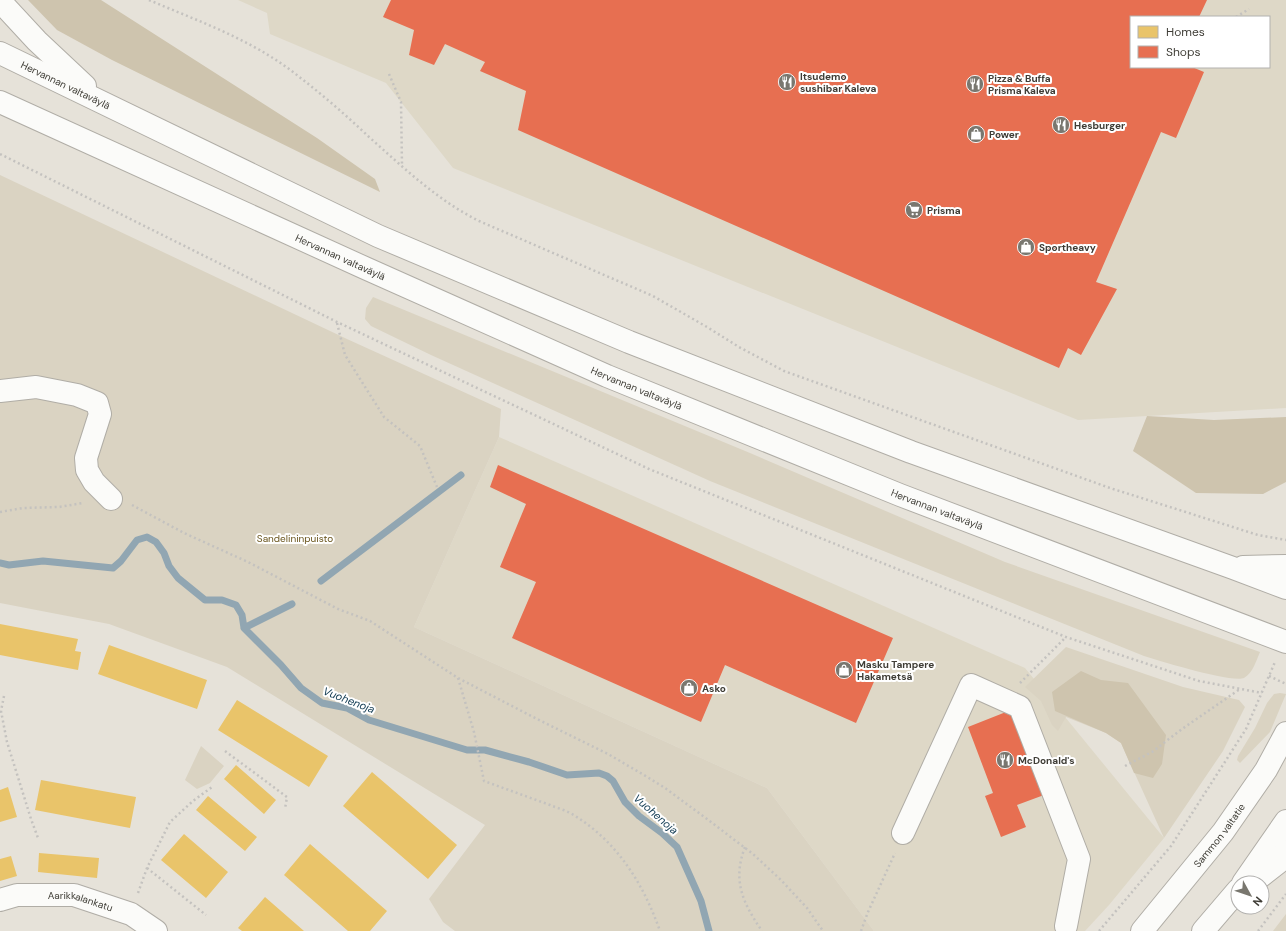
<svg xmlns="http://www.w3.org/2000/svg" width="1286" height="931" viewBox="0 0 1286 931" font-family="'DM Sans',sans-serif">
<rect width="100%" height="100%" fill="#e6e2d9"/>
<path fill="#ded8c7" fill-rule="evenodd" d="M238 0H1286V408L1078 420 453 168 386 83 270 34 267 13ZM1131 17H1269V67H1131Z
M499 437 1025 668 1164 838 1109 905 1085 931H874L767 788 414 627Z"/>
<path fill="#dad3c2" d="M0 175 347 339 501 409 499 437 414 627 767 788 874 931H455L443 922 429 899 485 825 227 667 109 624 0 603Z
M373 297 750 453 1005 562 1260 652C1256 661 1253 673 1244 678 1231 683 1160 661 1144 656L710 481 431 355 371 326 365 319 366 308Z
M1066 647 1183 687 1239 700 1245 707 1223 751 1164 838 1121 743 1106 733 1066 717 1058 731 1052 725 1041 701 1025 687Z
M1280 693 1286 694 1270 732 1240 763 1237 760 1238 756 1255 728 1267 703 1274 694Z
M201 746 224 766 210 783 197 789 185 780Z
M1286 914V931H1273Z"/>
<path fill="#cec4ae" d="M28 0H101L317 138 375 179 380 192 112 60 57 30Z
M1147 416 1214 420 1286 417V482L1263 494 1196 493 1133 451Z
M1081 671 1101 680 1128 683 1166 735 1162 764 1153 778 1134 773 1121 743 1106 733 1055 711 1052 692Z"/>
<path fill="#e9c46a" d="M0 624 78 639 75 651 81 652 78 670 0 655Z
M109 645 207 680 197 709 98 674Z
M237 700 328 756 309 787 218 730Z
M236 765 276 800 264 814 224 779Z
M372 772 457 845 428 879 343 806Z
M41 780 136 797 130 828 35 810Z
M8 787 17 817 0 822V790Z
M208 796 257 837 245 851 196 810Z
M184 834 228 872 206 898 161 860Z
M310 844 387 911 370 931H348L284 875Z
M39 853 99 858 97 878 38 872Z
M11 856 17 876 0 881V859Z
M265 897 304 931H242L238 928Z"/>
<path fill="#e76f51" d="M391 0H1207L1199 17H1131V67H1192L1204 72 1176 138 1161 132 1096 282 1117 289 1081 355 1068 348 1059 368 518 130 526 91 480 71 485 62 445 44 434 65 409 55 414 30 383 17Z
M498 465 893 638 856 723 725 665 701 722 512 638 536 582 500 567 526 504 490 487Z
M1011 710 1044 795 1017 805 1026 827 1001 837 985 796 993 793 968 727Z"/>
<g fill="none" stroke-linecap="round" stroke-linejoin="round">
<path stroke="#91a6b2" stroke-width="7" d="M0 563 9 565 43 561 113 568 121 561 137 540 147 537 156 542 164 553 169 566 178 578 205 600H222L236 605 242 615 244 628 281 665 301 688 322 703 347 708 369 720 467 750H485L529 762 567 775 599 773 607 776 613 781 625 802 639 816 662 833 677 847 701 901 709 931
M321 581 461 475
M244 628 292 604"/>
<defs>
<g id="minor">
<path d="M0 391 36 387 77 395 97 403 100 414 86 458 87 470 94 482 111 499"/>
<path d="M903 833 971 685 1020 707 1079 859 1066 926"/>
<path id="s1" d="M0 900 17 895H74L131 914 156 931"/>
</g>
<g id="major">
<path d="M1243 883 1286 821"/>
<path id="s2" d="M1142 931 1223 832 1266 770 1286 733"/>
<path d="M1203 931 1238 890"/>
</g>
<g id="highway">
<path d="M0 1 37 41 85 86"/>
<path id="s3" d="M0 53 378 236 629 342 911 452 1233 568 1286 588"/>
<path id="s4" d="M0 102 365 268 607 376 900 495 1286 642"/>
<path d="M1243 567 1286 566"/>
<path d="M1252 883 1279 862 1286 851"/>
<path d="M1232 899 1238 894"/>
</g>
</defs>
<use href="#minor" stroke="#b0ada6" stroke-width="24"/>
<use href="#major" stroke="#b0ada6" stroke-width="24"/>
<use href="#highway" stroke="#b0ada6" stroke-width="24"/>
<path stroke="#c4c2bf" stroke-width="2.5" stroke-dasharray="2 3" stroke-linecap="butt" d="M149 0C198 21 250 39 293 72 319 92 345 114 369 137 404 168 437 200 479 221L653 296 707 327 739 347 784 371 1110 488 1258 535 1286 540
M1236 17 1249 9
M389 74 401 102 402 166
M0 154 337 322 649 469 1066 637 1199 681 1262 693
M337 323 345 355 384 417 420 446 437 487
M132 505 184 533 248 562 338 609 370 621 458 678 537 719 608 754 644 775 665 788 707 819 753 854 781 880 807 908 823 931
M0 512 23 508 59 507 83 503
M1269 676 1286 684
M458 678 474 732 484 781C506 789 528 797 550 805 557 808 565 810 572 814 617 841 643 883 660 931
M1020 683 1066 637
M4 696 1 711 7 742 31 819 38 838
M225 751 287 797 285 809
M1125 766 1152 752 1182 729 1240 689
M745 847C732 881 743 903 762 931
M147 868 206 915
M138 893 147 868 170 822 193 801 212 787
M861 931 868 912 895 853
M1099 931 1171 846 1246 729 1275 662
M1258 931 1286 894"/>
<use href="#minor" stroke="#fbfbf9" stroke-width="22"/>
<use href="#major" stroke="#fbfbf9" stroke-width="22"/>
<use href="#highway" stroke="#fbfbf9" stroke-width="22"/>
</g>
<defs>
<symbol id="restaurant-disc" viewBox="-11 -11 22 22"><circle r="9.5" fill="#79776f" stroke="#fff"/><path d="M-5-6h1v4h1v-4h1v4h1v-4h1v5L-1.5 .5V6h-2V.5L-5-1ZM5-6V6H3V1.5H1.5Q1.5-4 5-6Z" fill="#fff"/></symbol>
<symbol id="shop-disc" viewBox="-11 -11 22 22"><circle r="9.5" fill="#79776f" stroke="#fff"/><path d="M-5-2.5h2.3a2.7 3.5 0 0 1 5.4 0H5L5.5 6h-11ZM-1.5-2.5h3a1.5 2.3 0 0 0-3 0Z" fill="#fff"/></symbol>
<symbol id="supermarket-disc" viewBox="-11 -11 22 22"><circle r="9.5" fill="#79776f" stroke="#fff"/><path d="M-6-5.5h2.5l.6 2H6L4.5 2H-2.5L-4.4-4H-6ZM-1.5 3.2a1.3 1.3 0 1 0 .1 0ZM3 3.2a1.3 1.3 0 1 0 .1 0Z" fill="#fff"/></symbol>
</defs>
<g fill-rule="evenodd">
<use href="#restaurant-disc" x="777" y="72" width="20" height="20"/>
<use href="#restaurant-disc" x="965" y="74" width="20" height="20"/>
<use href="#restaurant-disc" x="1051" y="115" width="20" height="20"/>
<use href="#shop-disc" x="966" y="124" width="20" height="20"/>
<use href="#supermarket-disc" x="904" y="200" width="20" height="20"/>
<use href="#shop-disc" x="1016" y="237" width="20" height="20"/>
<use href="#shop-disc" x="834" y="660" width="20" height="20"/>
<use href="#shop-disc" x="679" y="678" width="20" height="20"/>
<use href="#restaurant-disc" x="995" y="750" width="20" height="20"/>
</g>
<g text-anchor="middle" stroke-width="4" stroke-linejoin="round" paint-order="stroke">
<g font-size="10" font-weight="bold" fill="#3f3d36" stroke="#fff" text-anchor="start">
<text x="800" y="80">Itsudemo<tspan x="800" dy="12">sushibar Kaleva</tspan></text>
<text x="988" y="82">Pizza &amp; Buffa<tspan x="988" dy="12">Prisma Kaleva</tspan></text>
<text x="1074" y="129">Hesburger</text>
<text x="989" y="138">Power</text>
<text x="927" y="214">Prisma</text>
<text x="1039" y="251">Sportheavy</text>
<text x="857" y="668">Masku Tampere<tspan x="857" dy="12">Hakametsä</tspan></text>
<text x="702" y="692">Asko</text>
<text x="1018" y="764">McDonald's</text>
</g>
<g font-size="10" fill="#3f3d36" stroke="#fff">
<text dy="4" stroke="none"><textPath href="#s3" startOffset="73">Hervannan valtaväylä</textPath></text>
<text dy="4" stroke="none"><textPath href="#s4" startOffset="374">Hervannan valtaväylä</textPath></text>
<text dy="4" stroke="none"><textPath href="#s4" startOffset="698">Hervannan valtaväylä</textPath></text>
<text dy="4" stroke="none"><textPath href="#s4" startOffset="1022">Hervannan valtaväylä</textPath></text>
<text dy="4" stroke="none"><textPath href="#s2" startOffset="123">Sammon valtatie</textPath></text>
<text dy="4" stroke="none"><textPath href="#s1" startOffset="82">Aarikkalankatu</textPath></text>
</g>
<g font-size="10" fill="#69541c" stroke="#fff">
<text x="295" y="542">Sandelininpuisto</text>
</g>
<g font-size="11" font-style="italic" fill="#103a52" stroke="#fff">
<text transform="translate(349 700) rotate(21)" y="4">Vuohenoja</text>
<text transform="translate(656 814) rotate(41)" y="4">Vuohenoja</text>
</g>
</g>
<rect x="1130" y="16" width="140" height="52" fill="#ffffff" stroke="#b2b1af"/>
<rect x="1138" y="26" width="20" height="12" fill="#e9c46a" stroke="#b2b1af"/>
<text x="1166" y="36" font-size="12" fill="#3f3d36">Homes</text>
<rect x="1138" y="46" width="20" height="12" fill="#e76f51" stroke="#b2b1af"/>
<text x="1166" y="56" font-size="12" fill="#3f3d36">Shops</text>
<g transform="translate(1250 895) rotate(130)"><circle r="19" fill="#ffffff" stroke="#b2b1af"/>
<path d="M0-3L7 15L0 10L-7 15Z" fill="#79776f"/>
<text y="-6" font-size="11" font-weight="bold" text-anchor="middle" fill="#3f3d36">N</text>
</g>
</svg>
